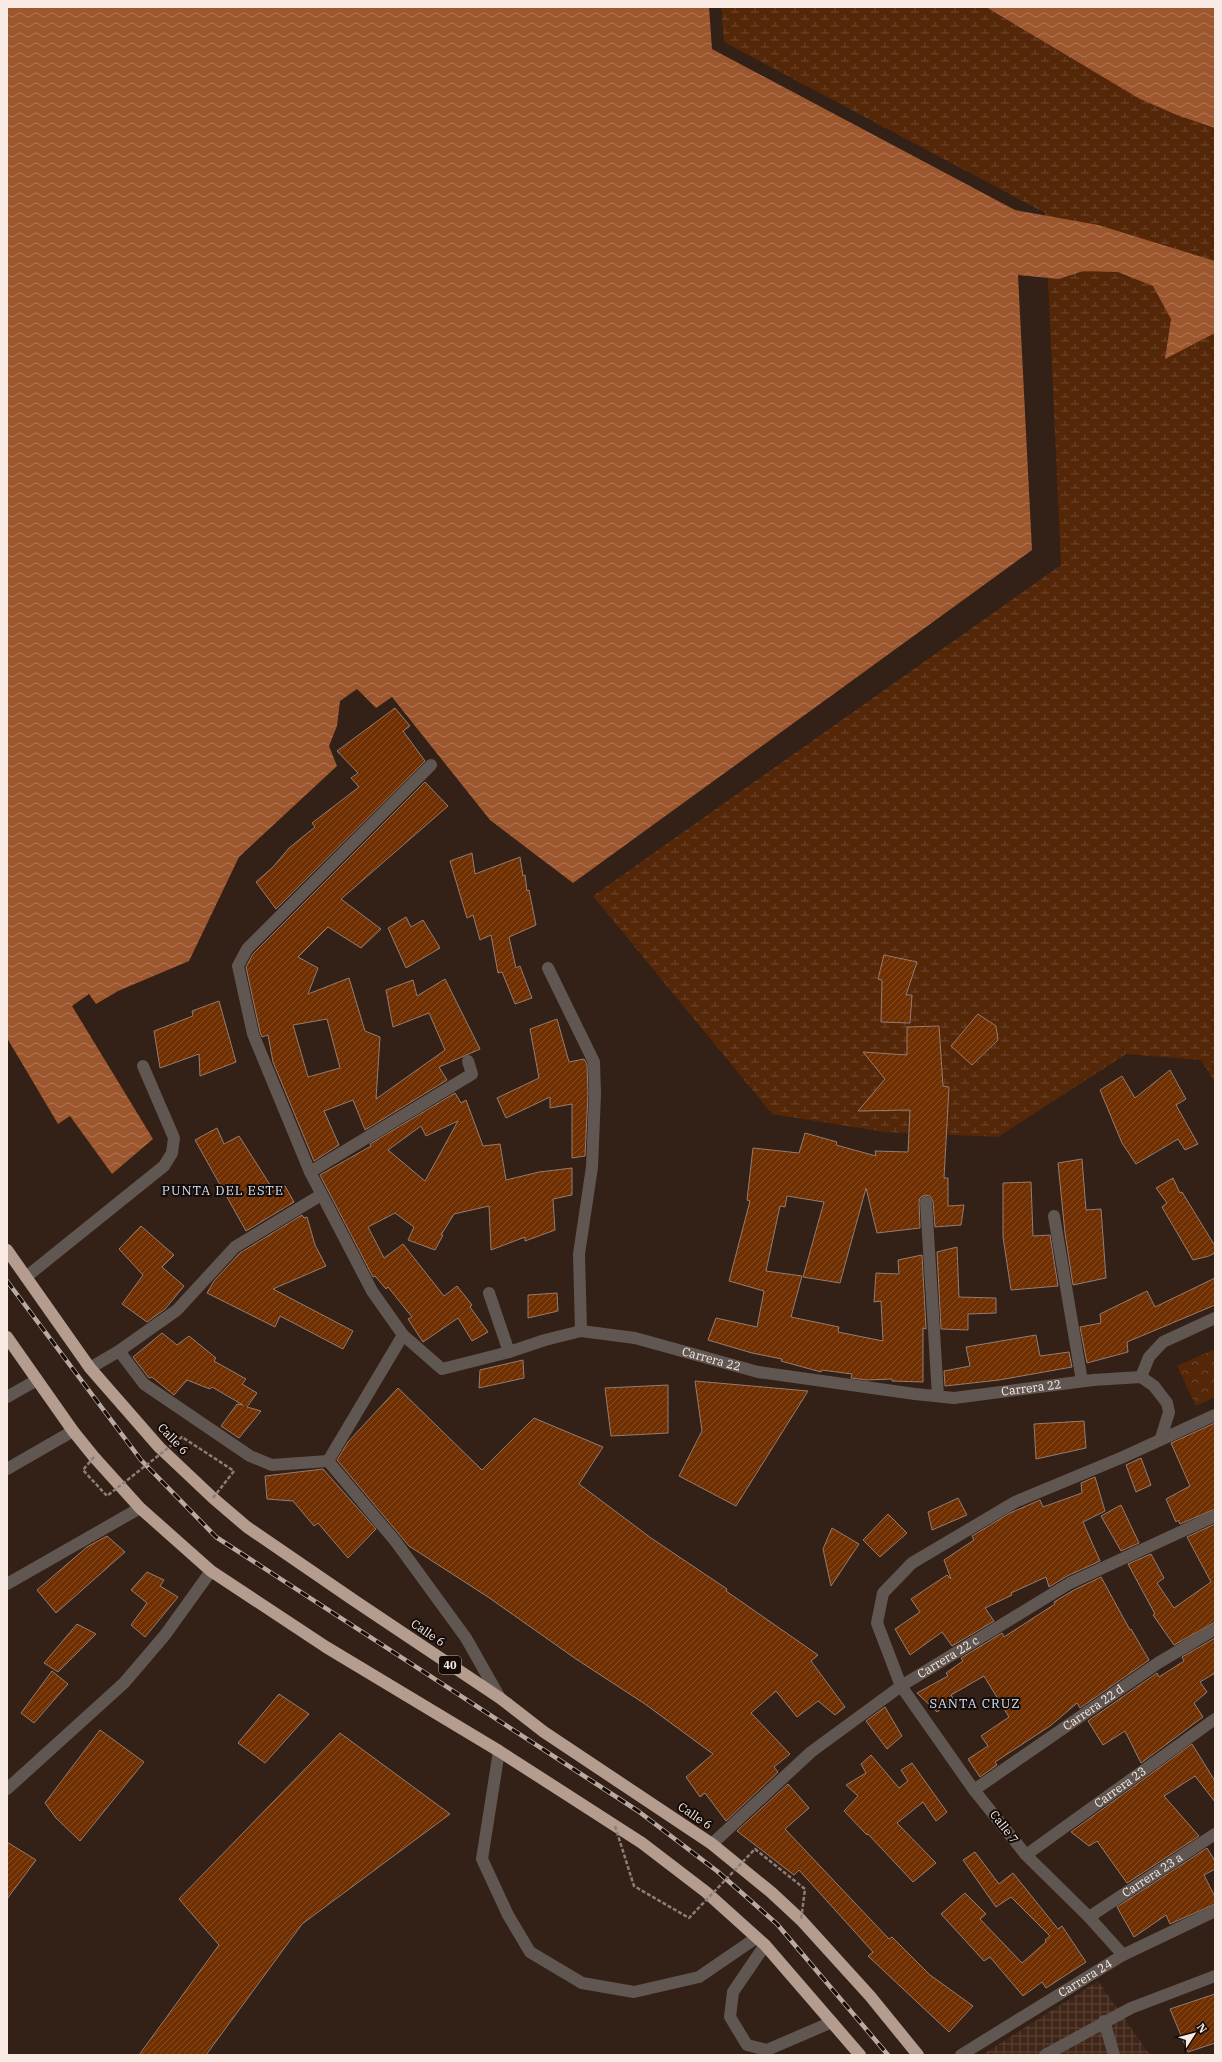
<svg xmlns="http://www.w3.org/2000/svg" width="1222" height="2062" viewBox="0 0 1222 2062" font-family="'IBM Plex Serif',serif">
<defs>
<pattern id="industrial-grid" width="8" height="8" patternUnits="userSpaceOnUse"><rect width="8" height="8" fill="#3f2618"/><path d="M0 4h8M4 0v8" fill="none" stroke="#5c4639"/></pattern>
<pattern id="forest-crowns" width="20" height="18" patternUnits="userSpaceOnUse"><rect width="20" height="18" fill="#552709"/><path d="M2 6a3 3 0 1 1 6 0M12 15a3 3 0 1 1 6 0" fill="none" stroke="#6e462d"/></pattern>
<pattern id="wetland-marsh" width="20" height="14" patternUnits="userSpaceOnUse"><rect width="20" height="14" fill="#552709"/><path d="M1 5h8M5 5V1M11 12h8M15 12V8" fill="none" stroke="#6e462d"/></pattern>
<pattern id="water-waves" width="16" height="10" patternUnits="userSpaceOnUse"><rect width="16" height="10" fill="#9d572f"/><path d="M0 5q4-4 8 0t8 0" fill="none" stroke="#b07757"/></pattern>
<pattern id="building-hatch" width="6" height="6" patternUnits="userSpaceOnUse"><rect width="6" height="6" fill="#702f00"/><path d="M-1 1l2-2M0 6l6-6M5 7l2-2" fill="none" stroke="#854d25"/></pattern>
</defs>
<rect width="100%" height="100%" fill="#332016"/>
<path fill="url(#industrial-grid)" d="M1098 1981 1150 2055H982Z"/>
<path fill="url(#forest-crowns)" d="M1215 1349V1397L1196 1406 1177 1366Z"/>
<path fill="url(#wetland-marsh)" d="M721 7H1215V1082L1201 1060 1126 1054 998 1137 885 1132 772 1114 593 896 1061 565 1045 213 724 42Z"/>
<path fill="url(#water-waves)" d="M7 7H709L712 49 1015 210 1098 225 1215 261V333L1165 359 1171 319 1153 286 1118 272 1083 271 1059 279 1018 275 1032 550 573 883 490 820 392 697 376 708 357 689 340 701 337 726 329 746 337 766 239 857 189 961 118 991 96 1004 89 994 72 1006 153 1139 112 1174 70 1116 58 1124 7 1038Z
M986 7H1215V128L1177 115 1140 99Z"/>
<path fill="url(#building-hatch)" stroke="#947c70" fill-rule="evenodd" d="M395 708 410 726 403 731 425 761 276 909 256 882 273 867 289 848 315 827 312 823 359 787 351 778 358 773 337 751Z
M425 782 448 806 341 899 381 929 361 948 328 927 298 957 318 968 308 994 349 978 365 1031 380 1037 376 1099 445 1050 429 1013 393 1027 386 990 413 980 417 996 445 979 480 1049 439 1067 447 1080 365 1130 353 1100 324 1111 339 1145 314 1161 273 1062 268 1035 262 1037 260 1032 246 967 253 954ZM327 1019 340 1068 308 1077 293 1025Z
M472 853 475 874 520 857 523 876 525 875 527 891 529 890 536 925 509 937 516 968 520 966 532 998 515 1004 502 972 498 973 491 935 480 940 473 915 467 918 450 861Z
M406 917 411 927 423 920 440 948 406 968 388 928Z
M884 955 917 962 906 995H912L910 1023 881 1022 882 980 878 979Z
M219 1001 236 1062 200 1076 199 1054 160 1068 154 1031 193 1016 192 1011Z
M978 1014 996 1026 998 1040 972 1065 951 1046Z
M557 1019 569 1062 584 1059 587 1064 588 1094 585 1156 572 1158V1104L550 1108V1097L506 1118 497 1098 539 1078 530 1029Z
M939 1026 943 1086 949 1087 944 1178H948V1206L964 1205 961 1225 935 1227 933 1201 930 1196 925 1195 920 1198 919 1202 920 1228 877 1233 866 1188 840 1283 803 1277 824 1202 787 1196 785 1207 780 1206 766 1271 802 1276 791 1317 839 1327 838 1332 883 1341 881 1301 874 1302 876 1273 899 1274 898 1260 922 1255 926 1329 923 1328V1382L892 1381V1379L867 1380 851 1378 852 1374 822 1370 821 1372 781 1361 782 1359 752 1353 708 1340 716 1318 757 1327 764 1291 729 1281 750 1201 747 1200 753 1148 799 1153 805 1133 837 1142 836 1145 876 1156 875 1151 908 1152 910 1110 858 1111 885 1079 863 1052 907 1055V1027Z
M1170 1070 1186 1099 1176 1105 1198 1144 1185 1150 1178 1139 1136 1164 1122 1143 1100 1090 1122 1076 1135 1098Z
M455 1093 461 1103 466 1100 483 1146 500 1144 506 1180 539 1172 572 1168V1195L553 1199 555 1230 525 1241V1237L491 1250 489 1206 454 1214 441 1235H443L435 1250 408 1240 414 1227 395 1213 368 1227 384 1258 403 1244 444 1296 457 1286 472 1305 470 1307 488 1332 472 1341 458 1318 423 1342 408 1319 412 1317 388 1287 386 1289 375 1276 373 1277 320 1175 371 1146 370 1144ZM458 1121 425 1181 388 1150 421 1126 426 1136Z
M217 1128 224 1144 239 1136 274 1191 285 1186 294 1202 246 1231 195 1140Z
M1082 1159 1086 1210 1101 1209 1106 1278 1073 1285 1065 1233 1058 1163Z
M1173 1178 1180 1193 1182 1192 1215 1246V1253L1209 1256 1193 1260 1162 1207 1167 1203 1156 1188Z
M1031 1182 1033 1236 1050 1235 1058 1286 1011 1290 1003 1237V1183Z
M302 1215 304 1218 307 1217 315 1245 326 1266 273 1289 353 1331 343 1349 280 1316 275 1327 207 1293 214 1281 240 1253Z
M141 1226 174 1255 162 1267 184 1286 165 1309 147 1322 122 1304 143 1275 119 1249Z
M957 1247 959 1297 996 1298V1313L968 1314V1330L941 1329 937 1252Z
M1215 1278V1305L1127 1342 1128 1352 1087 1363 1080 1327 1101 1323 1100 1314 1147 1291 1155 1307Z
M557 1293 558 1311 528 1318V1295Z
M162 1333 177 1345 189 1336 216 1358 214 1361 246 1379 242 1384 257 1393 247 1407 261 1411 239 1438 221 1426 237 1404 243 1405 212 1387 210 1389 187 1380 174 1395 152 1377 149 1378 133 1357Z
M1036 1335 1040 1356 1069 1352 1072 1367 999 1380 945 1386 944 1371 970 1366 966 1347Z
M523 1360 524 1378 479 1388 480 1370Z
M695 1381 808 1391 736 1506 679 1476 702 1431Z
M668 1385V1433L611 1436 605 1388Z
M398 1388 482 1470 534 1418 603 1447 579 1484 651 1538 727 1589 726 1591 818 1655 811 1661 845 1707 835 1715 818 1701 797 1717 776 1691 751 1713 790 1754 774 1767 778 1772 726 1821 705 1793 700 1797 686 1777 713 1754 645 1704 576 1659 488 1597 409 1546 337 1460 348 1442Z
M1084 1421 1086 1448 1036 1459 1034 1424Z
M1215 1423V1509L1180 1524 1178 1520 1176 1522 1166 1499 1190 1486 1171 1443Z
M1141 1458 1151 1485 1136 1492 1126 1465Z
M323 1469 376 1529 348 1558 318 1523 314 1526 293 1501 267 1499 265 1476Z
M1095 1477 1105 1511 1083 1522 1100 1561 1067 1576 1049 1587 1046 1577 1011 1593 1012 1595 985 1608 994 1621 952 1646 942 1632 910 1655 895 1629 920 1612 911 1599 947 1575 951 1579 944 1560 974 1540 972 1536 1010 1513 1040 1500 1043 1507 1082 1493 1081 1483Z
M958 1498 967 1515 932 1530 928 1512Z
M1121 1505 1139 1543 1121 1551 1101 1516Z
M888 1514 907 1533 880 1557 863 1540Z
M1215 1524V1622L1174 1645 1153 1615 1155 1614 1128 1564 1151 1554 1164 1578 1157 1583 1174 1608 1211 1582 1187 1537Z
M832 1528 859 1544 831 1586 823 1549Z
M107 1536 125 1552 56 1613 37 1590 87 1547Z
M147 1572 164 1580 160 1586 178 1597 145 1637 131 1625 147 1603 131 1590Z
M1101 1577 1130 1630 1131 1629 1149 1660 1080 1708 1077 1703 1050 1726 995 1762 997 1765 980 1777 968 1759 988 1746 981 1736 1009 1717 984 1676 951 1695 954 1700 937 1712 917 1693 948 1676 946 1673 963 1661 961 1658 1002 1633 1004 1637 1055 1604 1054 1602 1074 1590Z
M77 1624 96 1634 58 1672 44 1663Z
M1215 1638V1673L1200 1682 1207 1692 1194 1703 1203 1717 1141 1763 1125 1731 1103 1745 1088 1721 1157 1673 1159 1677 1184 1661 1182 1657Z
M52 1671 68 1684 34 1723 21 1713Z
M279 1694 309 1714 265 1763 238 1743Z
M885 1707 902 1736 887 1749 866 1721Z
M100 1730 144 1762 80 1841 56 1818 45 1803Z
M340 1733 450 1814 302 1924 206 2055H139L219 1945 179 1899Z
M1192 1744 1215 1781V1802L1195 1776 1164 1796 1199 1836 1127 1883 1097 1841 1089 1846 1071 1832Z
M871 1755 899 1788 908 1781 901 1770 912 1763 947 1812 936 1821 923 1802 897 1823 936 1863 913 1882 868 1834 867 1835 844 1811 858 1796 846 1785 866 1773 861 1764Z
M788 1784 809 1808 785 1829 889 1939 892 1937 930 1975 973 2006 949 2032 868 1956 873 1952 799 1870 794 1875 737 1831Z
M7 1842 36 1860 7 1899Z
M1207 1848 1215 1861V1869L1204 1875 1215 1897V1904L1170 1924 1166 1915 1134 1937 1117 1907Z
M975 1852 999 1884 1013 1873 1058 1929 1062 1926 1086 1962 1046 1988 1042 1982 1023 1996 990 1957 984 1961 941 1914 965 1893 986 1914 980 1919 1022 1963 1046 1942 1045 1940 1050 1936 1011 1897 996 1907 963 1860Z
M1215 1994V2043L1188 2052 1170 2009Z"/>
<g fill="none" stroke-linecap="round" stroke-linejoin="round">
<g stroke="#615752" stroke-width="12">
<path id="s1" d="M431 765 247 949 238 966 253 1034 310 1172 372 1291 403 1335 442 1369 509 1352 545 1340 581 1331 635 1338 758 1372 915 1394 954 1398 1093 1380 1141 1377 1154 1386 1167 1403 1169 1412 1161 1438"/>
<path d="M548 968 594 1062 595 1094 592 1167 579 1254 581 1331"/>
<path d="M310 1172 472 1074 468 1061"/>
<path d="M926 1202 938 1396"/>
<path d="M1054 1216 1082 1381"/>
<path d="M26 1277 164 1166 172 1153 174 1138 143 1066"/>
<path d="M489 1293 509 1352"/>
<path d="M119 1351 144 1384 250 1456 272 1465 328 1461 396 1542 466 1638 500 1698"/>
<path d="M90 1368 119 1351 177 1310 235 1247 321 1195"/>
<path d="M1141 1377 1149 1357 1163 1342 1215 1318"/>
<path d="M7 1397 37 1380"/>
<path d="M328 1461 403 1335"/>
<path d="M7 1469 73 1431"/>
<path d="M7 1584 140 1508"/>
<path d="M499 1751 482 1859 508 1915 530 1952 582 1983 634 1992 699 1977 756 1938"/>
<path d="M7 1789 124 1683 165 1635 211 1571"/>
<path id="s2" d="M974 1790 1158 1663 1215 1629"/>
<path id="s3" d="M712 1844 811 1752 901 1686 1070 1583 1215 1516"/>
<path id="s4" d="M1026 1855 1215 1719"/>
<path id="s5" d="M1089 1917 1215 1834"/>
<path d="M765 1945 733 1992 730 2017 747 2045 767 2050 832 2022"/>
<path d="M1123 1955 1089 1917 1026 1855 974 1790 901 1686 877 1623 883 1593 912 1563 1015 1502 1123 1457 1215 1415"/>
<path d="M1104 2021 1114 2055"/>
<path id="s6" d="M961 2055 1123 1955 1215 1911"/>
<path d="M1045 2055 1131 2008 1215 1976"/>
</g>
<path stroke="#b49c8f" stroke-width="12" d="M7 1250 90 1368 159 1447 213 1498 247 1527 355 1601 500 1698 544 1732 712 1844 772 1893 801 1920 870 1996 918 2055
M7 1337 73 1431 94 1457 140 1508 211 1571 326 1647 499 1751 642 1843 706 1892 765 1945 860 2055"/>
<defs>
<path id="rail" d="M7 1281 141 1460 216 1537 638 1811 717 1871 777 1924 888 2055"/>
</defs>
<use href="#rail" stroke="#baaaa2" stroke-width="4.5"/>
<use href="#rail" stroke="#150c08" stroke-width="3" stroke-dasharray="9" stroke-linecap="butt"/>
<path stroke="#8e7d75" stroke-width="2.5" stroke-dasharray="4 2" stroke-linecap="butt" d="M94 1457 83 1470 107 1496 182 1437 234 1471 213 1498
M615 1826 634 1886 689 1918 755 1849 805 1889 801 1920"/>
</g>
<g text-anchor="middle" stroke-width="4" stroke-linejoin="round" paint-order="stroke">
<rect fill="#150c08" stroke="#b5a8a2" stroke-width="1" x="439" y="1656" width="22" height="18" rx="3"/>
<g font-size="11" font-weight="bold" fill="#f9ebe4">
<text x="450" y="1669">40</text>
</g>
<g font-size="12" fill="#f9ebe4" stroke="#150c08">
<text dy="4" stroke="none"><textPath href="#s1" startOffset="1016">Carrera 22</textPath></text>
<text dy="4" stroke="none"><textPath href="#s1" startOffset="1340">Carrera 22</textPath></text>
<text transform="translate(173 1439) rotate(46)" y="4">Calle 6</text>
<text transform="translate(428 1633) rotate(34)" y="4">Calle 6</text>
<text dy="4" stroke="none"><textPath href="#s3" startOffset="302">Carrera 22 c</textPath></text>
<text dy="4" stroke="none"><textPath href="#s2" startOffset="145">Carrera 22 d</textPath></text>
<text dy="4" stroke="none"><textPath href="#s4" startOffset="116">Carrera 23</textPath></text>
<text transform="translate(695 1816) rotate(34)" y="4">Calle 6</text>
<text transform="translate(1004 1827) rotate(52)" y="4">Calle 7</text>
<text dy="4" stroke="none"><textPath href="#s5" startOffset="76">Carrera 23 a</textPath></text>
<text dy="4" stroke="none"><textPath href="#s6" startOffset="146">Carrera 24</textPath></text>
</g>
<g font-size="13" letter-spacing="1" fill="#d0e1fb" stroke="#150c08">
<text x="223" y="1195">PUNTA DEL ESTE</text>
<text x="975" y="1708">SANTA CRUZ</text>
</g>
</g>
<rect width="1222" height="2062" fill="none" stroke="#f9ebe4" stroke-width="16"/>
<g transform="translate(1194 2034) rotate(54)" stroke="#150c08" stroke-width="3" paint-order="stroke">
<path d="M0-3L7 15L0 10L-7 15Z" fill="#f9ebe4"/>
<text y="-6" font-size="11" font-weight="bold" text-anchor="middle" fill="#f9ebe4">N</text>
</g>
</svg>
